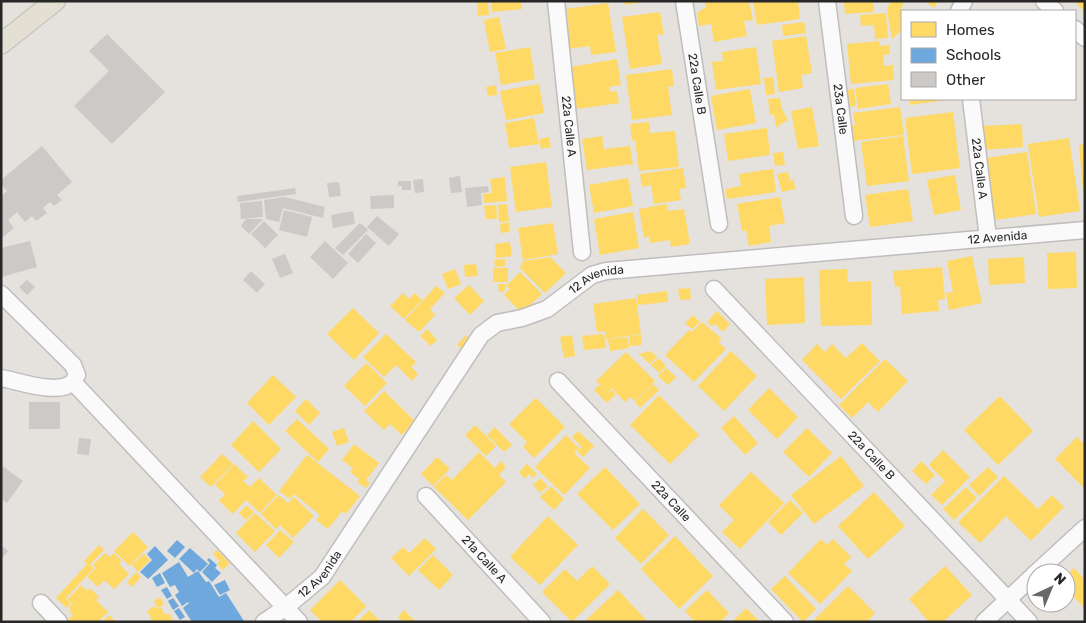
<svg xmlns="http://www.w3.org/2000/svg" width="1086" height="623" viewBox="0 0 1086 623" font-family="Rubik,sans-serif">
<rect width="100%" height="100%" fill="#e5e1dc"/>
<path fill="#ffd966" d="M477 1H488L489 15 478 16Z
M491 1H521L522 9 492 12Z
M624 1H643V2L625 5Z
M705 1H749L753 20 744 21 747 36 714 42 711 24 699 26 697 13 706 7Z
M753 1H798L800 19 757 25Z
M844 1H873L874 12 845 14Z
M890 1H904L901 10 902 30 892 39 887 10Z
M925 1H938L934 8Z
M1074 1H1085V12Z
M608 3 616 52 591 55 590 46 567 49 563 27 569 26 566 9Z
M660 12 664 35 657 34 662 64 630 69 622 17Z
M886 13 888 38 875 39 874 25 861 26 860 15Z
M499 17 506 49 490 52 484 20Z
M804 22 806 33 783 36 782 25Z
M806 36 812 73 801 75 803 88 779 92 772 41Z
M879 41 880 46 889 45 890 54 883 55 884 66 893 65 894 80 851 84 847 44Z
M530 47 535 79 501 85 495 53Z
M756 47 761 84 716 90 712 62 723 61 722 52Z
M617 59 621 85 609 87 611 92 617 91 619 103 577 109 575 102 570 103 568 87 573 86 570 67Z
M672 69 674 86 668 87 672 115 632 120 626 75Z
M773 77 775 94 766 95 764 78Z
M539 84 544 113 506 120 500 91Z
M888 84 891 104 858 109 855 88Z
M496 85 497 95 488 96 486 87Z
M750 89 756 123 717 130 711 96Z
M854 89 856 106 846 107 844 90Z
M780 98 782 109 788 120 776 127 774 114 770 115 768 99Z
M910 99H947V100L910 105Z
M812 107 819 146 798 149 791 111Z
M900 107 904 135 851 141 849 126 855 125 853 113Z
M953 112 960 168 912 174 905 118Z
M534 118 539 144 509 148 505 123Z
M649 122 650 133 675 131 679 167 639 171 635 140 632 141 630 124Z
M1022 124 1023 147 984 150 982 126Z
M767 128 770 155 728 161 724 134Z
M602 136 604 149 630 146 633 164 587 170 582 139Z
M903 136 909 181 867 186 861 142Z
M549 137 551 147 541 149 539 139Z
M1069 138 1080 211 1039 217 1028 144Z
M1085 144V192H1083L1079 145Z
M783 152 785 165 775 166 773 153Z
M1027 152 1036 214 995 220 986 158Z
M546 162 552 207 516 212 510 167Z
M683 168 686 188 679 189 681 200 654 204 651 185 642 187 640 174Z
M773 169 776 192 727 199 725 189 741 186 739 174Z
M788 172 790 181 794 180 795 189 782 192 777 174Z
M955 175 961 210 934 215 927 180Z
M505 177 507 201 484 203 483 194 492 193 490 179Z
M628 178 633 206 594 213 589 185Z
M908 189 913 221 870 227 865 195Z
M780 197 785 223 769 226 771 242 749 246 746 230 742 231 737 204Z
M507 204 509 221 499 222 498 205Z
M667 204 668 211 684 209 690 244 671 247 670 240 650 243 649 236 644 238 639 209Z
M496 205 497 219H486L484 206Z
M633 212 639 248 600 255 594 219Z
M509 222 510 232 501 233 500 224Z
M553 223 558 254 523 260 518 228Z
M510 242 512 256 496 258 495 244Z
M1076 252 1077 288 1048 289 1047 253Z
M972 256 982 303 949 310 946 293 953 292 947 261Z
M550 257 566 273 545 293 520 268 523 261Z
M1024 257 1025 283 989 285 988 259Z
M505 259V266L495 267 494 260Z
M476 264 478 276 465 277 464 265Z
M942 267 945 299 938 300 939 311 902 314 900 286 895 287 893 271Z
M493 268H508V282H493Z
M455 269 461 284 448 289 442 274Z
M847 269 848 282 871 281 872 325 821 326 819 270Z
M520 272 542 294 522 313 504 295 510 289 506 286Z
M804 277 805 323 767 325 765 279Z
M498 284H505V291L499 292Z
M469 285 484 301 470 315 454 298Z
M436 286 445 293 430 309 435 315 419 332 405 320Z
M690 288 691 299 680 300 678 289Z
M667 291 668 302 638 305 637 295Z
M403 293 409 299 415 293 422 300 404 319 390 306Z
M636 298 641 334 606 339 605 331 597 332 593 304Z
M353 308 379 333 354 360 327 334Z
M717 311 730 324 723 332 715 324 712 326 707 322Z
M693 315 700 322 692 329 685 323Z
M702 322 722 339 718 342 726 349 694 382 665 355 689 330 692 332Z
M427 329 437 340 431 346 420 336Z
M386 334 416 362 411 367 418 374 412 381 396 365 384 377 363 357Z
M604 334 606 348 584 350 582 336Z
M466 335 472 341 463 350 457 345Z
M572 335 575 356 564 358 560 337Z
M641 335 642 345 630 346 629 336Z
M628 337 629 348 610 351 608 339Z
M862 343 880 361 841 399 802 360 817 344 825 352 832 344 846 358Z
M651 351 657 357 650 364 639 354Z
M731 351 757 376 724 411 698 386Z
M626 352 655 381 635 401 630 397 625 402 612 388 607 393 612 390 616 394 607 403 594 390 599 385 604 388 596 381Z
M659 358 666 366 659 373 651 365Z
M885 359 908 381 878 412 868 402 852 418 839 405Z
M366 363 387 383 365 406 344 386Z
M666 368 676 377 668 385 658 376Z
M273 375 296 397 269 425 247 403Z
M653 384 659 390 640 408 635 402Z
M769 388 798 417 777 439 748 410Z
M384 391 415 421 402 435 390 424 384 430 364 411Z
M659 395 699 435 670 464 630 425Z
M1000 396 1033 431 998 465 964 430Z
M536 398 565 427 534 458 523 447 527 442 509 424Z
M306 399 320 413 309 425 295 411Z
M734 416 758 443 745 455 721 428Z
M297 419 329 449 318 462 285 431Z
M253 421 281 449 259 472 231 445Z
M475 425 496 446 486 456 465 435Z
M495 427 512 445 504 452 487 435Z
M344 428 349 442 337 446 332 432Z
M807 428 832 453 809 477 783 452Z
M578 431 594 446 583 457 577 451 582 447 572 437Z
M566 435 579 448 574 453 590 468 564 495 535 467Z
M1077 437 1085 445V489L1055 459Z
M354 444 379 463 366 480 370 483 366 488 357 482 359 479 350 472 353 468 342 460Z
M943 450 970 477 942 505 931 495 945 481 929 465Z
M479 452 495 468 501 461 506 467 499 475 506 482 468 520 434 487 446 475 452 480Z
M222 454 233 464 211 487 200 477Z
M307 455 360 496 346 514 342 511 328 529 316 520 320 515 294 494 290 499 279 491Z
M841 456 864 486 814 524 791 495Z
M437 457 450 469 433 486 421 474Z
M921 461 935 475 926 484 912 471Z
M234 464 248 477 243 481 250 487 259 478 277 495 260 513 246 500 233 514 219 501 225 494 215 485Z
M527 464 537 474 533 478 529 474 525 479 519 472Z
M605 467 640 504 613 530 577 494Z
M988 467 998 477 979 496 969 485Z
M751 472 784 503 740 549 722 532 734 520 719 505Z
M1004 476 1038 509 1052 495 1064 507 1031 541 1006 516 980 543 958 522Z
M540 478 548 486 540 493 533 485Z
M551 486 564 499 554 510 540 497Z
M966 487 977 498 954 520 943 509Z
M874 492 905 526 868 559 838 526Z
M279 495 288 503 294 497 314 516 293 538 280 525 276 529 261 514Z
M790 500 803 513 781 535 768 522Z
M247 505 254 512 246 520 239 513Z
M643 509 669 535 641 564 615 538Z
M255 513 275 531 255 552 236 533Z
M548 516 578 545 540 585 510 557Z
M280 530 294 542 279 558 266 545Z
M133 532 148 547 130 566 114 551Z
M675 536 713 576 679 609 641 569Z
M425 538 436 549 409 576 391 558 403 547 409 553Z
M821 539 827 545 833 539 851 557 844 564 852 571 820 604 788 573Z
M99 545 104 550 90 565 94 568 66 598 71 603 67 608 56 598 87 564 84 561Z
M217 550 230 563 223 570 217 564 220 561 213 554Z
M105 553 110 557 114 553 122 561 119 564 129 574 114 589 104 580 98 587 87 577 96 568 93 565Z
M144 554 150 560 138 572 132 565Z
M433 555 453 575 439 590 418 570Z
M592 566 610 584 572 622 542 592 565 569 577 581Z
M945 566 972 595 943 622H929L909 599Z
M1074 568 1085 580V609L1066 588V576Z
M136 572 141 577 132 587 127 582Z
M785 576 816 609 803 622 771 589Z
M340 580 366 606 351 622H322L310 610Z
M81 585 87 591 90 588 99 597 96 600 108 612 98 622H70L68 620 73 615 69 611 71 610 69 607 73 604 68 599Z
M848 586 875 613 867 622H812Z
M618 590 648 622H584Z
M707 590 729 613 720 622H695L685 611Z
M160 597 164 604 158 608 154 601Z
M155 606 157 609 161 607 165 615 169 613 174 622H153L147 611Z
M746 608 760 622H732Z
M369 610 381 622H357Z
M404 610 416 622H403L398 617Z
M109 615 116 622H102Z"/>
<path fill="#6fa8dc" d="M177 540 185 547 175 558 167 551Z
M155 546 168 560 148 579 140 572 152 560 147 554Z
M190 548 208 564 200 572 197 569 194 573 179 559Z
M209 558 217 565 215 568 221 573 212 582 202 572 210 563 207 560Z
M179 562 188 577 198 571 206 582 209 581 219 597 226 593 244 621 192 622 183 608 189 603 188 602 182 606 175 595 179 592 175 585 170 587 162 573Z
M160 573 165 583 157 587 152 578Z
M225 580 230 590 220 595 214 585Z
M167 587 172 596 167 599 161 590Z
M173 598 179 606 173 610 168 601Z
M179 608 185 617 180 620 174 611Z"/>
<path fill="#ccc9c6" d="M107 34 165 92 112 144 74 106 109 71 89 51Z
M42 146 72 182 57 195 62 200 54 206 50 202 43 208 47 213 36 221 32 216 25 222 17 212 8 220 14 228 1 239V196L7 191 1 184V180Z
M460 176 462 192 451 193 449 178Z
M423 179 424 192 415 193 413 180Z
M398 181H411V190H402V186H398Z
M339 182 341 196 329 197 327 183Z
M488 186 489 192 481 193 482 205 467 207 465 188Z
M295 188 296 194 238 202 237 196Z
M394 195V208L371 209 370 196Z
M285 197 325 207 323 218 283 208 279 222 266 219 264 200Z
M262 201 263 217 241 219 240 203Z
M284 210 312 217 307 237 279 230Z
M353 211 355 224 333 228 331 215Z
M377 216 399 234 389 246 367 227Z
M246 219H263L249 234 241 226Z
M264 221 278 235 265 248 251 234Z
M360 223 368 230 343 255 335 248Z
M366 234 376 243 358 263 348 254Z
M30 241 37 267 1 277V248Z
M325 241 348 263 333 279 310 257Z
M285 254 293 273 280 278 272 259Z
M251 271 265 284 257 293 243 280Z
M27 280 35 287 27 295 19 287Z
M29 402H60V429H29Z
M79 438 91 439 89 455 77 454Z
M1 465 23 481 7 503 1 499Z
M1 545 8 551 1 559Z"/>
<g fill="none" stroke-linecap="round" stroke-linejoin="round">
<defs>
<g id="minor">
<path id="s1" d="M556 1 582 252"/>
<path id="s2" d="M684 1 719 224"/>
<path id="s3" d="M827 1 854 216"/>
<path d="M1044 1 1055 11"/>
<path d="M959 11 964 1"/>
<path d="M1075 29 1085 38"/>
<path id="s4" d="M971 99 988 238"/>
<path id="s5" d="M714 289 1029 622"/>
<path d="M1 294 73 365 77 375C75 377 75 380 73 382 59 396 18 381 1 378"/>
<path id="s6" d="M558 381 785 622"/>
<path d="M73 382 299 622"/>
<path id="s7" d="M426 496 542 622"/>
<path d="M1036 573 1085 528"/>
<path d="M41 603 59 622"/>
<path id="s8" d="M264 622 286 607 322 577 481 335 497 323 522 318 547 309 592 275 606 271 1085 230"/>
<path d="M984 622 1036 573"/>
</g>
<path id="major" d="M1 44 55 1"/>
</defs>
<use href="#minor" stroke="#bfbdbe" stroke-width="19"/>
<use href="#major" stroke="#bebdbb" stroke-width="22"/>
<use href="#minor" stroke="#fbfafa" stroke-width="16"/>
<use href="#major" stroke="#e4dfd3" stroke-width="20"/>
</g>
<g text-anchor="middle" stroke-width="5" stroke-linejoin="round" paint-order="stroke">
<g font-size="12" fill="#272727" stroke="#fff">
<text dy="4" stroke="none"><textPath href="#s2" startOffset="84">22a Calle B</textPath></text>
<text dy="4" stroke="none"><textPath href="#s3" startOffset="109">23a Calle</textPath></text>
<text dy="4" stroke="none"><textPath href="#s1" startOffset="126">22a Calle A</textPath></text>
<text dy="4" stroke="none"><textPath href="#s4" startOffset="70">22a Calle A</textPath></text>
<text dy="4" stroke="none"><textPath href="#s8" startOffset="899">12 Avenida</textPath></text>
<text dy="4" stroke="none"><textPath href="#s8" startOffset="494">12 Avenida</textPath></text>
<text dy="4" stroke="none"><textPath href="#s5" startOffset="229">22a Calle B</textPath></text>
<text dy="4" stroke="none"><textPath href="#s6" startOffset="165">22a Calle</textPath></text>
<text dy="4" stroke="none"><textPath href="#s7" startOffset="86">21a Calle A</textPath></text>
<text dy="4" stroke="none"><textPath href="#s8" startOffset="74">12 Avenida</textPath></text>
</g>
</g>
<rect width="1086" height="623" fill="none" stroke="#272727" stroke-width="5"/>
<rect x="901" y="10" width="175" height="90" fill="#ffffff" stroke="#a9a9a9"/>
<rect x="911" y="22" width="25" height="15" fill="#ffd966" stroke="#a9a9a9"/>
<text x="946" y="35" font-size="15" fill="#272727">Homes</text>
<rect x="911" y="48" width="25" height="15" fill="#6fa8dc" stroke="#a9a9a9"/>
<text x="946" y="60" font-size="15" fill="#272727">Schools</text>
<rect x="911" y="72" width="25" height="15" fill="#ccc9c6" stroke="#a9a9a9"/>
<text x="946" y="85" font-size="15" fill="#272727">Other</text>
<g transform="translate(1051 588) rotate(44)"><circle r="24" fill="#ffffff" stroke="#a9a9a9"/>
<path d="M0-4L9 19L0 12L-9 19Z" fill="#6a6866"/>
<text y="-8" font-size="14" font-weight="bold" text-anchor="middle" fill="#272727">N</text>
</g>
</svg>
